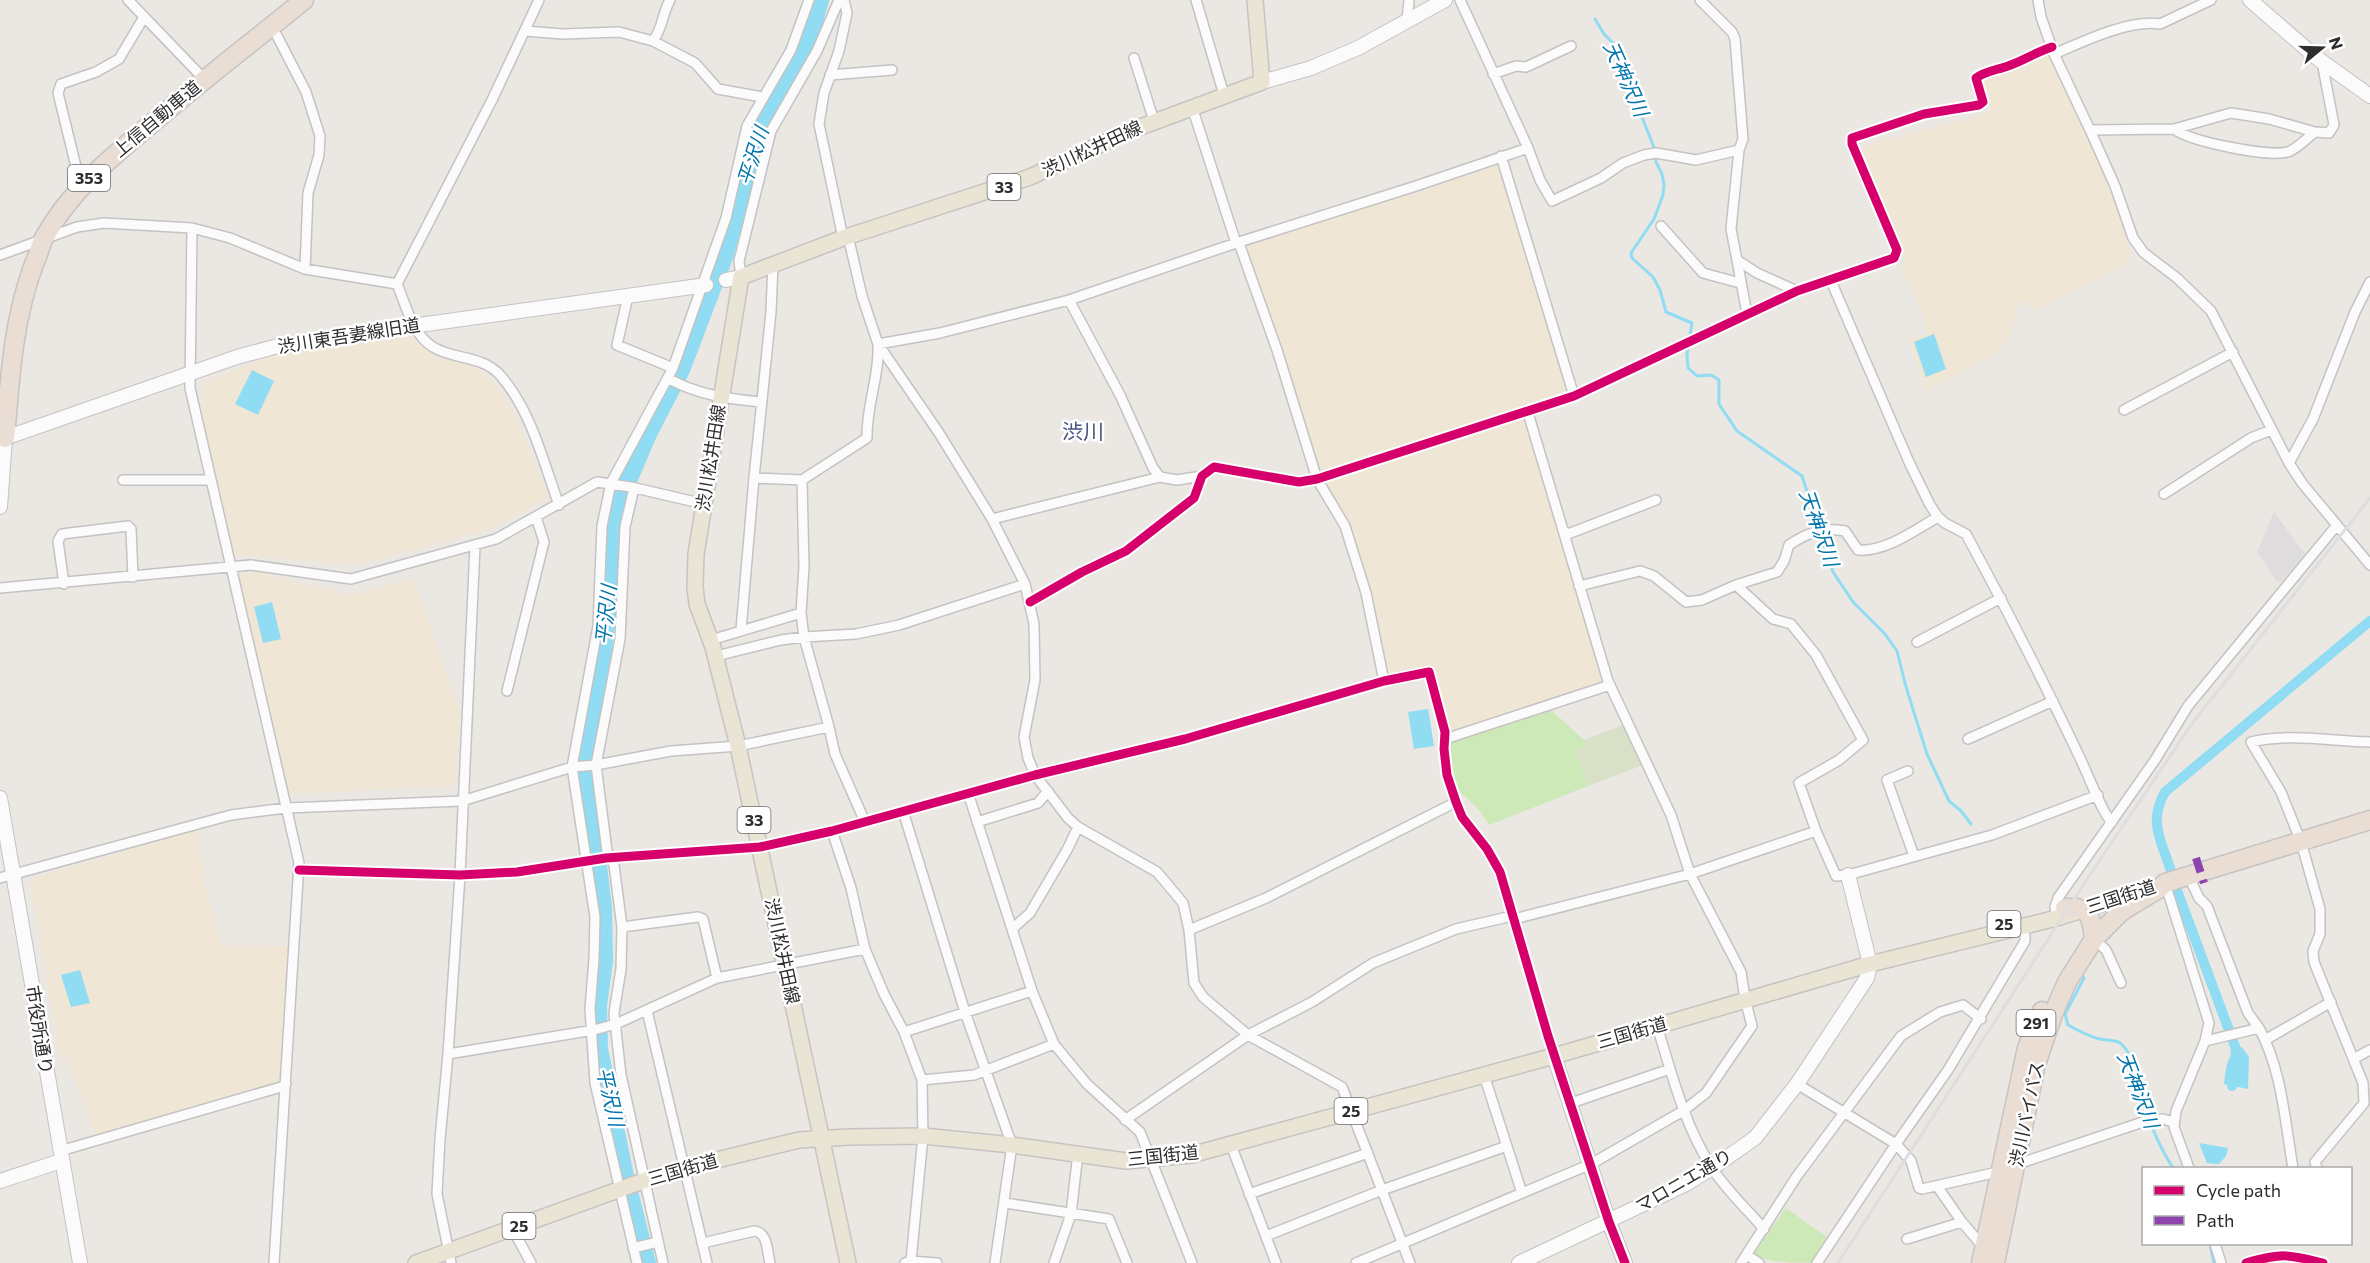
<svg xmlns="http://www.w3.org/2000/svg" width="2370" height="1263" viewBox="0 0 2370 1263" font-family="Commissioner,'Noto Sans JP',sans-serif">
<rect width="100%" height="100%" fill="#ebe7e2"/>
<path fill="#dfdcde" d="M2274 512 2305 554 2281 582 2276 580 2257 552Z"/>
<path fill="#efe6d6" d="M2048 53 2093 147 2114 198 2132 254 2128 262 2036 311 2028 308 2023 300 2018 303 2009 341 1988 358 1926 392 1909 340 1927 334 1923 314 1902 269 1905 255 1861 160 1865 145 1979 116 1991 111 1980 82Z
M1499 165 1569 395 1320 473 1244 244Z
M409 335 435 358 462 362 492 379 513 411 549 497 487 530 357 565 235 555 202 420V382L278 354Z
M1522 418 1526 420 1605 684 1449 735 1435 678 1429 667 1389 675 1369 587 1349 527 1327 486 1328 480Z
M252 571 352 595 414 579 460 712 455 786 290 794 239 582 242 574Z
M196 830 206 876 203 878 222 947 235 945 289 946 279 1082 96 1137 67 1058H60L30 879Z"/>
<path fill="#cde9b8" d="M1550 709 1584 740 1586 746 1575 751 1588 786 1489 825 1480 811 1456 788 1449 753 1450 741Z
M1786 1208 1829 1239 1813 1263C1797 1263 1761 1263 1754 1252Z"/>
<path fill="#d8e0c8" d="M1623 725 1643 765 1588 786 1575 751 1586 746 1584 740Z"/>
<path fill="#8fdcf3" d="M1934 334 1946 369 1926 377 1914 342Z
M252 370 274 381 258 415 235 404Z
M272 602 281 639 263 643 254 607Z
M1428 709 1434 746 1414 749 1408 712Z
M80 970 90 1003 71 1007 61 975Z
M2242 1047 2249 1057 2248 1089 2224 1084C2226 1069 2226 1054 2242 1047Z
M2199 1143 2228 1148 2226 1156 2219 1164 2207 1163Z"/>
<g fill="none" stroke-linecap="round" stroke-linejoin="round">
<path stroke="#8fdcf3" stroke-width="3" d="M1595 19 1604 34 1613 43 1622 68 1630 79 1634 97 1655 150 1656 162 1662 174 1664 185 1663 195 1654 219 1631 253 1632 258 1653 277 1660 290 1666 312 1692 323 1687 354 1688 368 1697 376 1711 375 1719 380V404L1737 431 1802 476 1833 572 1853 602 1885 634 1897 651 1906 687 1927 754 1949 801 1961 811 1971 824
M2082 975 2084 978 2065 1014 2068 1025C2077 1030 2090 1037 2100 1039 2117 1042 2119 1038 2129 1054 2141 1094 2150 1133 2173 1168
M2210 1244 2214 1263"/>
<path stroke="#8fdcf3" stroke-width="10" d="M2171 871C2161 840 2148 822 2165 792L2370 621
M2175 885 2236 1049 2232 1086"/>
<path stroke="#8fdcf3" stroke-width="18" d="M647 1263 625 1176 599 1049 598 1006 604 961 603 907 587 777 586 748 600 682 614 540 619 502 648 434 681 370 724 257 760 127 791 76 811 32 820 0"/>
<defs>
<path id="street" d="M128 0 204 79
M539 0 492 100 397 284C406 305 412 334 433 347 454 360 482 355 500 375 531 410 543 461 559 505
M1196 0 1224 95
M1460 0 1528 148 1540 180 1552 201 1601 178 1623 163 1644 155 1656 153 1696 160 1739 150 1731 229 1737 260 1757 273 1797 291
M1700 0 1732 32 1735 39 1743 139 1739 150
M2038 0 2041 17 2054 54 2090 130 2115 186 2133 238 2144 253 2177 278 2211 311 2289 463 2302 483 2370 565
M1407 20 1409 0
M272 26 306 92 320 136 319 155 308 193 305 269
M525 31 563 34 619 32 653 41C663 28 662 14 670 0
M653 41 695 63 718 89 762 97
M2054 54C2082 42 2129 19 2160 24L2211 0
M1134 58 1154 121
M1493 74 1516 66 1526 67 1571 46
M830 75 892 70
M1192 107 1236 243 1240 246 1277 350 1317 479 1345 526 1366 593 1384 681
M2174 129C2191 142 2268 157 2288 152 2297 149 2307 138 2315 132
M2090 130 2174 129 2231 113 2269 119 2315 132 2329 133 2334 125 2322 62
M1501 156 1574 396
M81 187 58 93 61 84 96 72 119 59 144 17
M1661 226 1703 273 1740 283
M192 228 190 388 299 863 274 1263
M848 236 862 296 878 344 939 433 992 519 1025 584 1034 624 1035 680 1024 737 1028 758 1035 775 1068 818 1078 827 1157 872 1183 903 1189 930 1194 983 1203 997 1248 1035 1342 1087 1410 1263
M843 238 819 124 824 93 839 51 847 13 844 0
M0 255 77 227 104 223 192 228 230 238 305 269 397 284
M1737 260 1747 314
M741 277 739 261 771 131 817 51 839 0
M1831 281 1909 462 1930 505 1938 517 1945 523 1966 534C2006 608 2044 682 2080 758 2086 770 2104 817 2112 822
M628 296 617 345 673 368
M1069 300 1120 395 1153 468 1160 477 1177 480 1202 476
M669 379C699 395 728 399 762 402
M2124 410 2233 352
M2289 463 2313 419 2355 312 2370 282
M754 478 802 480 867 438C866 406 880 375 878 344L940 333 1069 300 1236 243 1416 186 1528 148
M123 480H210
M634 488 625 527 620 639 596 765 607 851 614 865 622 927 621 969 614 1013 621 1075 663 1263
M2164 494 2251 438 2271 430
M992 519 1160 477
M1563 530 1568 534 1656 500
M64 584 58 541 62 534 128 526 131 529 133 577
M1736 585 1777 572 1784 561 1789 545C1807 533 1822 527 1845 531L1858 550C1886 552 1913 531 1938 517
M1579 586 1640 571 1654 576 1686 602 1702 600 1736 585 1773 619 1791 624 1816 655 1863 740 1839 760 1799 783 1816 831 1836 876 1848 875 1992 835 2098 795
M0 588 251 565 351 579 496 539 597 482 631 487 704 504
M1030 602 1082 572 1126 551 1194 498 1202 476 1214 467 1299 482 1317 479 1574 396 1797 291 1894 258 1897 250 1852 144V138L1924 114 1979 105 1983 102 1976 78C1985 71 1997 70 2008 66 2023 61 2036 52 2052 47
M741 630 754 478 771 312 773 263
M711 640 801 613
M1917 642 2001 598
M716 656 781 640 804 637 856 634 899 625 1025 584
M507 691 544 542 536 517
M829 727 835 754 865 822
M1445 739 1610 685
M1968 739 2053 701
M1908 771 1887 780 1914 856
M968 793 1032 991 1054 1044 1087 1084 1140 1132 1192 1263
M903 811 965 1012 1012 1145 995 1263
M977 822 1038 803 1048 791
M832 831 851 888 865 949 884 994 904 1032 922 1080 923 1136 911 1261 905 1263
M299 870 460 875 517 872 606 858 760 847 832 831 1035 775 1185 739 1384 681 1429 672 1445 732 1444 749 1447 775 1456 802 1462 817 1487 849 1500 872 1554 1056
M2188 875 2199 898 2207 906 2248 1013 2259 1028
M0 878 231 815 286 808 462 801 572 767 596 765 671 751 738 746 829 727 804 637 801 613 804 567 802 480
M2165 883 2209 1023 2205 1041 2176 1111 2174 1127 2189 1168
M2057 918 2055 907 2058 898 2155 760 2188 706 2337 525
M622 927 698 917 703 919 717 978
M1012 929 1030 913 1067 850 1078 827
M1189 930 1266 898 1456 802
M2094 939 2106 950 2121 983
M647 1011 707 1263
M1657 1026C1672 1074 1684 1125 1712 1168 1726 1190 1747 1209 1764 1229
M904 1032 1032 991
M2265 1040 2331 1002
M2205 1041 2259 1028C2282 1070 2285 1122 2293 1168
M448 1054 594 1030 616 1024 717 978 865 949
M2355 1058 2370 1050
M1484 1075 1522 1193
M922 1080 974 1075 1054 1044
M1797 1084 1896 1144 1911 1161 1919 1188 1922 1189 2002 1171
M1571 1103 1670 1069
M1125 1120 1248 1035 1312 1002 1373 963 1456 929 1512 916 1518 918 1690 874 1816 831
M1231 1145 1276 1263
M60 1151 281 1087 286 1084
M2015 1165 2143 1122 2163 1119 2173 1122
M2317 1168 2315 1162 2364 1103 2363 1083 2314 962 2313 951 2320 934V909L2301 842 2281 792 2251 742C2290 733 2330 741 2370 742
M1937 1186 1962 1222
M1249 1194 1368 1153
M1005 1203 1109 1219 1127 1263
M512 1228 531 1263
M1266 1236 1382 1190 1507 1146
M1907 1239 1962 1222 1978 1241 1987 1244
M703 1243 754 1231C768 1232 767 1251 770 1263
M2215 1244 2221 1263
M633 1248 658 1242
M1747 1255 1759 1263
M451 1263 437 1194 440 1139 448 1054 460 875 475 546
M637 1263 595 1083 590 1009 594 959 595 917 572 767 598 626 602 526 611 483 673 368 726 218 747 126 791 50 809 0
M911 1263V1261L937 1263
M1054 1263 1071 1214 1078 1153
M1356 1263 1591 1164 1683 1111 1706 1093 1752 1026 1745 999 1741 972 1690 874 1671 815 1608 681 1528 413
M1741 1263 1797 1176 1901 1036 1940 1012 1963 1005 1981 1019
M1817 1263 1896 1144 1948 1070 2025 941V936L2020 923"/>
<path id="secondary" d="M2250 0 2317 58 2370 96
M1262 82 1311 68 1358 48 1445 0
M726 280 741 277
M0 507 5 438 237 357 274 347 340 336 706 285
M0 798 80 1263
M1554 1056 1609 1222 1625 1263
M0 1181 61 1161
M1519 1263 1686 1184 1712 1168 1755 1138 1797 1084 1867 978 1870 964 1848 875"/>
<path id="primary" d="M416 1263 643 1181 684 1168 799 1140 849 1137 923 1136 1012 1145 1126 1161 1191 1155 1554 1056 1870 964 2057 918 2148 889
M848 1263 738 746 713 647 697 604 695 587 696 554 741 277 843 238 1030 177 1127 132 1262 82 1255 0"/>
<path id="highway" d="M5 438C10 378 13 320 34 264 38 256 40 246 44 238 71 189 114 155 156 120 204 79 255 40 304 0
M2065 908H2077L2088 913 2092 924 2094 939
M1981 1263 2027 1048 2042 1011
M1995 1263 2036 1064 2053 1014 2067 982 2094 939 2122 911 2160 888 2165 883 2370 820"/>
</defs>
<use href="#street" stroke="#c4c3c3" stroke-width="12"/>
<use href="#secondary" stroke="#c4c3c3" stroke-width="16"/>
<use href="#primary" stroke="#c6c4c3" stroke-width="18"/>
<use href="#highway" stroke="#c6c4c3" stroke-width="21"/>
<use href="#street" stroke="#fcfbfb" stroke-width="9"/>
<use href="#secondary" stroke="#fcfbfb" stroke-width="14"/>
<use href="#primary" stroke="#e9e4d4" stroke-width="15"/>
<use href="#highway" stroke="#eaded4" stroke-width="18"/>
<path stroke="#dedee0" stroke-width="3" d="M1838 1263 2084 884 2191 725 2370 498"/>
<path stroke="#8e44ad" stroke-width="8" stroke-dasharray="15 8" stroke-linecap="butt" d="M2196 858 2204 883"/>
<defs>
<path id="cycleway" d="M1030 602 1082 572 1126 551 1194 498 1202 476 1214 467 1299 482 1317 479 1574 396 1797 291 1894 258 1897 250 1852 144V138L1924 114 1979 105 1983 102 1976 78C1985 71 1997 70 2008 66 2023 61 2036 52 2052 47
M299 870 460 875 517 872 606 858 760 847 832 831 1035 775 1185 739 1384 681 1429 672 1445 732 1444 749 1447 775 1456 802 1462 817 1487 849 1500 872 1548 1036 1609 1222 1625 1263
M2246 1263C2282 1253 2287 1254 2323 1263"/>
</defs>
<use href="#cycleway" stroke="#fff" stroke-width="13"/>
<use href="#cycleway" stroke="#d6006c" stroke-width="9"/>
</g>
<g text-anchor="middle" stroke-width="5" stroke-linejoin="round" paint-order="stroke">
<g fill="#fff" stroke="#6c6c6c" stroke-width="1.5">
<rect x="68" y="165" width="42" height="26" rx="4.5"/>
<rect x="987.5" y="174" width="33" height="26" rx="4.5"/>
<rect x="737.5" y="807" width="33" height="26" rx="4.5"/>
<rect x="1987.5" y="911" width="33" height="26" rx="4.5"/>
<rect x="2016.5" y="1010" width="39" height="26" rx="4.5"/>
<rect x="1334.5" y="1098" width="33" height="26" rx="4.5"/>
<rect x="502.5" y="1213" width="33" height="26" rx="4.5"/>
</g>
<g font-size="16" font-weight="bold" fill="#2d2d2d">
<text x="89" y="184">353</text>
<text x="1004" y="193">33</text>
<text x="754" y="826">33</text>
<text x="2004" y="930">25</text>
<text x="2036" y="1029">291</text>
<text x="1351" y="1117">25</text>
<text x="519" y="1232">25</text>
</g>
<g font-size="18" fill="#2d2d2d" stroke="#fff">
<text transform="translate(157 119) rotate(-40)" y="6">上信自動車道</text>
<text transform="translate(1092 149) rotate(-25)" y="6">渋川松井田線</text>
<text transform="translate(349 336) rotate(-9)" y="6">渋川東吾妻線旧道</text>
<text transform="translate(711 458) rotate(-81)" y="6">渋川松井田線</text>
<text transform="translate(2121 897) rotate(-18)" y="6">三国街道</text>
<text transform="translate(782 951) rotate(78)" y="6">渋川松井田線</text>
<text transform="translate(39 1030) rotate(81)" y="6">市役所通り</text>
<text transform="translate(1632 1033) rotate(-16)" y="6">三国街道</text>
<text transform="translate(2027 1114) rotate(-78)" y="6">渋川バイパス</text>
<text transform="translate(1163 1156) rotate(-6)" y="6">三国街道</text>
<text transform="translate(683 1170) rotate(-16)" y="6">三国街道</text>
<text transform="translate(1684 1181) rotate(-30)" y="6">マロニエ通り</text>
</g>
<g font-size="20" font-style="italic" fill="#0176ac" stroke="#fff">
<text transform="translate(1626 79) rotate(66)" y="7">天神沢川</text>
<text transform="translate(753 156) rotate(-72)" y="7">平沢川</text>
<text transform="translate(1819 528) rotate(71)" y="7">天神沢川</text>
<text transform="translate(606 615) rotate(-84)" y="7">平沢川</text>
<text transform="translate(2138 1090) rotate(69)" y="7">天神沢川</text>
<text transform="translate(610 1097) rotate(77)" y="7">平沢川</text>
</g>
<g font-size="21" fill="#485482" stroke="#fff">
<text x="1083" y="439">渋川</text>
</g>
</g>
<rect x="2142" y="1167" width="210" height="78" fill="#ffffff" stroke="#ababab" stroke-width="1.5"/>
<rect x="2154" y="1186" width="30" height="9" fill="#d6006c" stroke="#ababab" stroke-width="1.5"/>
<text x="2196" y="1197" font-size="18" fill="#2d2d2d">Cycle path</text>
<rect x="2154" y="1216" width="30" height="9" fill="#8e44ad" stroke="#ababab" stroke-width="1.5"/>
<text x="2196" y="1227" font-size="18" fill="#2d2d2d">Path</text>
<g transform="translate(2322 48) rotate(71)" stroke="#ffffff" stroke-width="4.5" paint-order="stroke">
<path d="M0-4.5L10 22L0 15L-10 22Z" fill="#2d2d2d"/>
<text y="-9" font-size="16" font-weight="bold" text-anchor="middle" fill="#2d2d2d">N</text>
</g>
</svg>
